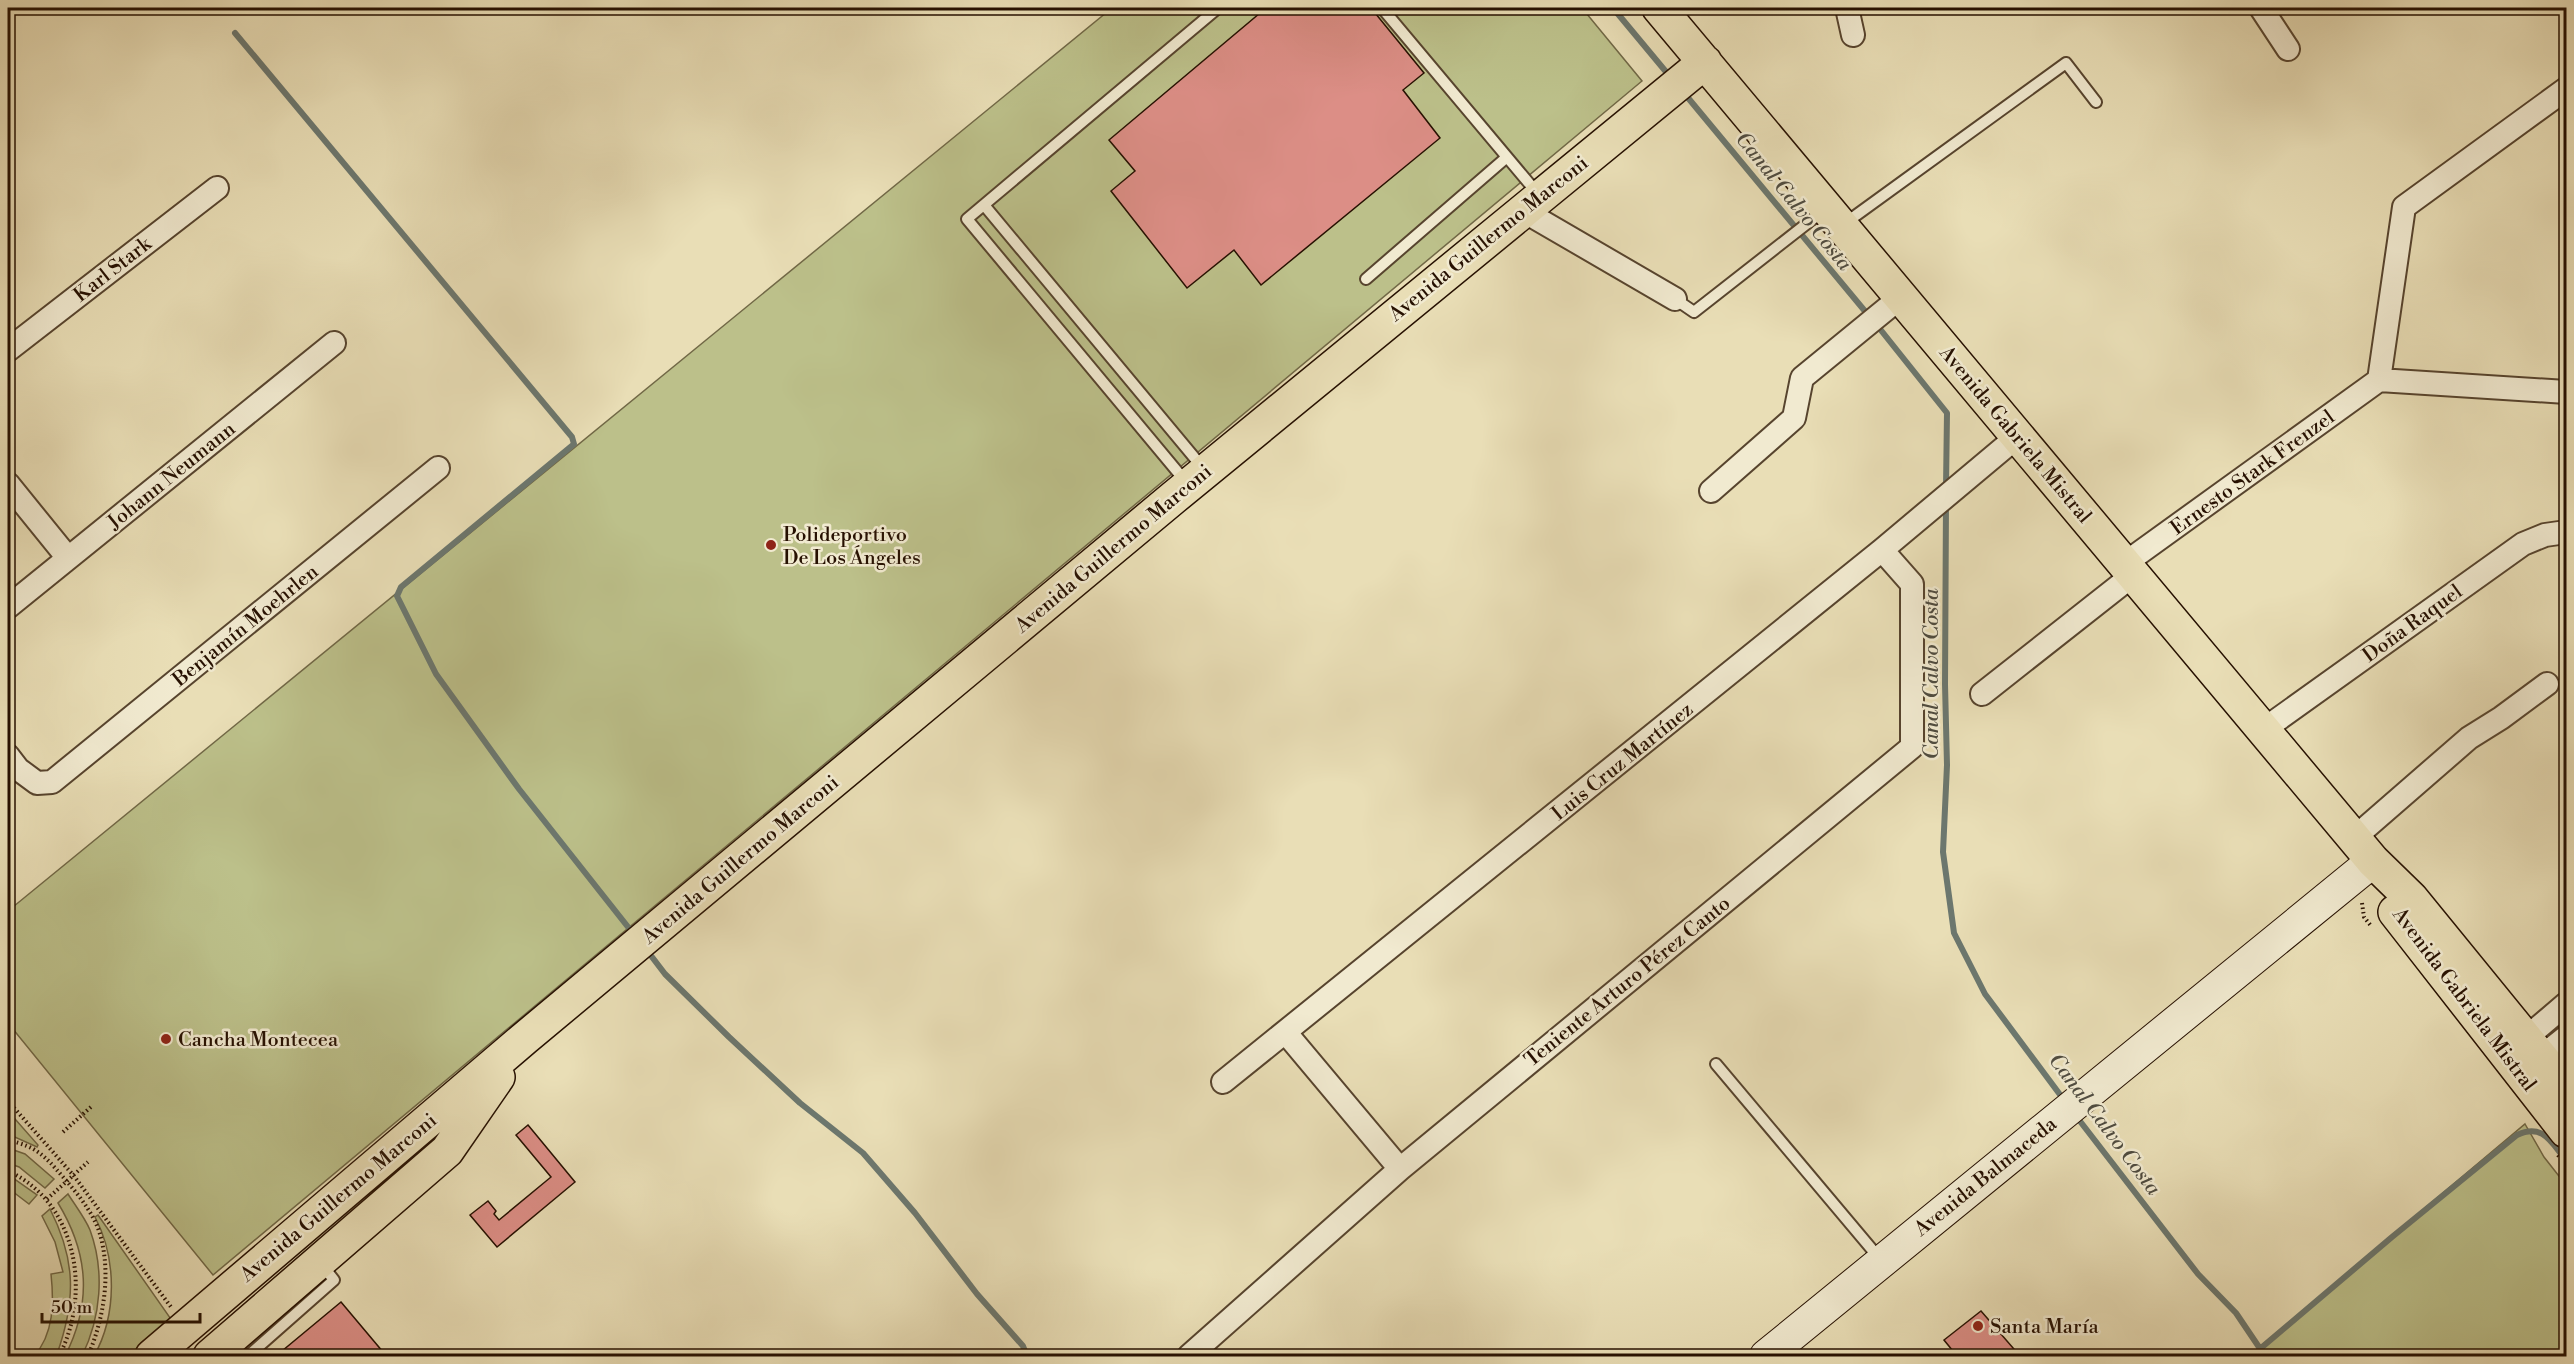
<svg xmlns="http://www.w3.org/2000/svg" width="2574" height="1364" viewBox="0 0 2574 1364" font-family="'Libre Bodoni',serif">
<rect width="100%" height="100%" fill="#e9deb6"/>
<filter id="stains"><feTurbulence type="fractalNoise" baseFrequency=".00333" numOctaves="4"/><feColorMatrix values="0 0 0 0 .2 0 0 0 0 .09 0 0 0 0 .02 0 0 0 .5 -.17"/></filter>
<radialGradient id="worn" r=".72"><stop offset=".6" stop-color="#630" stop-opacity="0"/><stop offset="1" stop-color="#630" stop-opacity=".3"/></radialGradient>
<path fill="#bcc08a" stroke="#716846" stroke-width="1.5" d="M1112 8H1582L1642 81 213 1275 8 1023V911Z
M8 1111 38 1145 37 1147 8 1134Z
M2525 1124 2544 1157 2566 1185V1356H2249Z
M8 1148 25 1154 54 1179 45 1188 19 1167 8 1163Z
M8 1175 10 1176 37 1195 29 1204 8 1188Z
M68 1194C75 1205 85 1218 90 1230 105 1271 101 1317 82 1356H65C92 1303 89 1254 58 1203Z
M50 1209C76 1260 76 1300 57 1354L55 1356H34C54 1334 54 1302 51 1274L63 1272 55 1242 42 1216Z
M98 1215 173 1322 131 1356H94C117 1315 117 1259 95 1217Z"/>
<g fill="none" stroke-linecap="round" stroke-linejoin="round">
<path stroke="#6c776e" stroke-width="6" d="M1613 8 1672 79
M235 33 572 437 574 444 401 587 397 596 436 674 519 789 628 927
M1684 93 1869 316
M1876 324 1947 413 1946 487
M1946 503 1945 684 1947 765 1943 852 1954 933 1985 994 2064 1100
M652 957 665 974 729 1037 800 1103 863 1153 915 1213 977 1294 1023 1346 1027 1356
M2076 1116 2198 1274 2236 1313 2265 1356
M2261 1348 2392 1237 2517 1135C2543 1123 2551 1142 2566 1160"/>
</g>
<path fill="#dc8e86" stroke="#261001" stroke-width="1.5" d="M1266 8H1371L1424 73 1403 90 1440 138 1261 285 1234 250 1187 288 1111 191 1135 171 1109 140Z
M528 1125 575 1182 497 1247 470 1215 488 1201 496 1211 494 1214 499 1220 551 1177 516 1135Z
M341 1302 383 1352 378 1356H276Z
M1981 1311 2020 1356H1957L1944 1340Z"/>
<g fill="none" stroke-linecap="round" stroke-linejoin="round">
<defs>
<path id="lane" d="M1382 8 1538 194
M984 205 1203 468
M1844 224 2066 63 2096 102
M1366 279 1507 157
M1675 299 1694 312 1823 211
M1186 482 967 219 1218 8
M1716 1064 1880 1259
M248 1356 334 1280 322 1265"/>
<path id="street" d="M1847 8 1853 35
M2261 8 2288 49
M1522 210 1675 299
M8 350 217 188
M2379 380 2566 392
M8 484 68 558
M1711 491 1794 418 1802 378 1901 297
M2124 564 2379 380 2404 207 2566 89
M8 607 334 343
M1982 694 2133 575
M2263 730 2523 544 2545 535 2566 532
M8 756 18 769 37 783 52 782 438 468
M2354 838 2469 738 2501 718 2547 684
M1286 1033 1400 1169
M2526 1038 2566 1004
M2541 1057 2566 1037
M1223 1082 1882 550 2018 436
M1189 1356 1400 1169 1912 747V584L1882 550"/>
<path id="secondary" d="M1766 1356 2373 861"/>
<path id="primary" d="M1659 8 2373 861 2411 898 2566 1088
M2395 912 2566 1131
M152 1356 525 1038 1173 498 1705 62
M210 1356 447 1151 498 1077"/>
</defs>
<use href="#lane" stroke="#57442e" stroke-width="14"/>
<use href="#street" stroke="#57442e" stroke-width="26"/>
<use href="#secondary" stroke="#261001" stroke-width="34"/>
<use href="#primary" stroke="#261001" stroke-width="36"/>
<path stroke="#261001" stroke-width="4" stroke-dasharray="1.5 3" stroke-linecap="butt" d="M2362 903 2364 917 2371 926
M8 1101 74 1176 171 1307
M63 1132 92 1106
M8 1140C37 1147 44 1155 63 1177 77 1193 92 1211 99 1231 112 1272 104 1318 88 1356
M2558 1155 2566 1166
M8 1171C77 1202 92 1293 59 1356
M47 1199 88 1162"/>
<use href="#lane" stroke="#f1ead0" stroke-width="10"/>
<use href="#street" stroke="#f1ead0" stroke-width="22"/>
<use href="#secondary" stroke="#f1ead0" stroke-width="32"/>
<use href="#primary" stroke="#e9deb6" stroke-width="33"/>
</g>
<g fill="#8f2418" stroke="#f1ead0" stroke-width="2">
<circle cx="771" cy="545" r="6"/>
<circle cx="166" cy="1039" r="6"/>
<circle cx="1978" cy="1326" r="6"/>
</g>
<g text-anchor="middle" stroke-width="5" stroke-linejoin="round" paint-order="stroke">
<g font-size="20" fill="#261001" stroke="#f1ead0">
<text transform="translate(1488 238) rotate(-39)" y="7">Avenida Guillermo Marconi</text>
<text transform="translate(112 269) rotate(-38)" y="7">Karl Stark</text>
<text transform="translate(2016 434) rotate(50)" y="7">Avenida Gabriela Mistral</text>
<text transform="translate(2252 472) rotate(-36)" y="7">Ernesto Stark Frenzel</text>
<text transform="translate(171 475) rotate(-39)" y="7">Johann Neumann</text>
<text transform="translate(1113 548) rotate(-40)" y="7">Avenida Guillermo Marconi</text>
<text transform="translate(2412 623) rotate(-36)" y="7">Doña Raquel</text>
<text transform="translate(245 625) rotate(-39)" y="7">Benjamín Moehrlen</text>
<text transform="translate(1622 761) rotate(-39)" y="7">Luis Cruz Martínez</text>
<text transform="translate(740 859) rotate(-40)" y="7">Avenida Guillermo Marconi</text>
<text transform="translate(1627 981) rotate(-39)" y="7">Teniente Arturo Pérez Canto</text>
<text transform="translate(2465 999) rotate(53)" y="7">Avenida Gabriela Mistral</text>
<text transform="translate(1985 1176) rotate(-39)" y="7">Avenida Balmaceda</text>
<text transform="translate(338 1197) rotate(-40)" y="7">Avenida Guillermo Marconi</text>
</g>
<g font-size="20" fill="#261001" stroke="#f1ead0" text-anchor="start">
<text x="783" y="541">Polideportivo<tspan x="783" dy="23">De Los Ángeles</tspan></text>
<text x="178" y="1046">Cancha Montecea</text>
<text x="1990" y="1333">Santa María</text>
</g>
<g font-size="21" font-style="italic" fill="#4f4c40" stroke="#f1ead0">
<text transform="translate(1794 201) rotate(51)" y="7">Canal Calvo Costa</text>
<text transform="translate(1931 674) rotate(-90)" y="7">Canal Calvo Costa</text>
<text transform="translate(2105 1124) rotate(53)" y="7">Canal Calvo Costa</text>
</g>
</g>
<rect width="2574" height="1364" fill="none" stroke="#e9deb6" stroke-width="30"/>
<rect x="9" y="9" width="2556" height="1346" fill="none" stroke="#261001" stroke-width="3"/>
<rect x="15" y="15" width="2544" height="1334" fill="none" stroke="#261001" stroke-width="1.5"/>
<path d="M42 1313v9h158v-9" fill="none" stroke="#261001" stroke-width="3"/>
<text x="51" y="1313" font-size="18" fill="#261001" stroke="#f1ead0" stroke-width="4.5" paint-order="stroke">50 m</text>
<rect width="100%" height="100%" filter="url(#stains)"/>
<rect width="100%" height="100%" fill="url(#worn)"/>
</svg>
